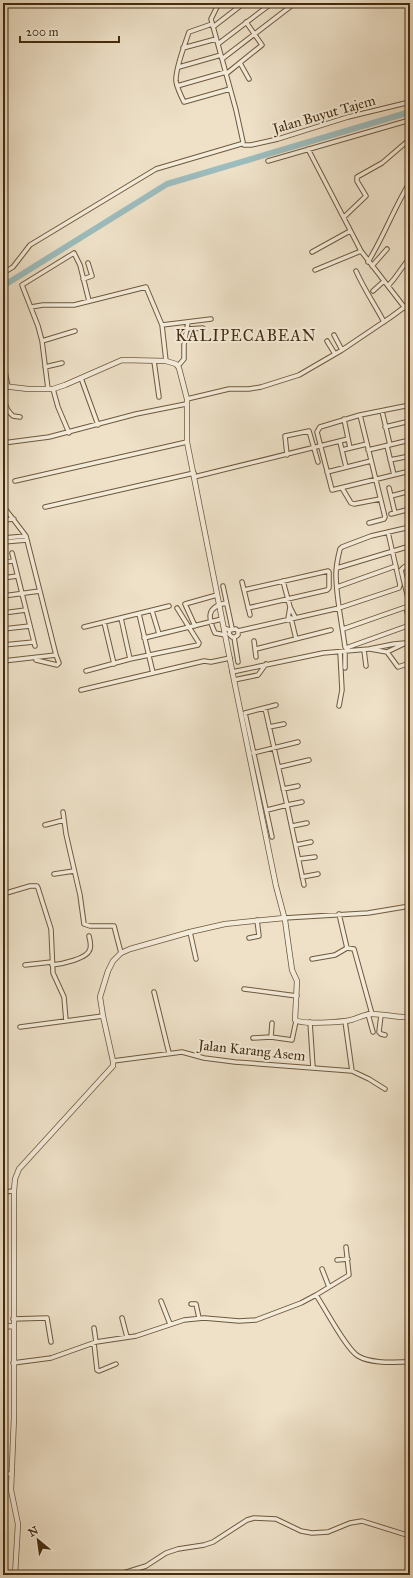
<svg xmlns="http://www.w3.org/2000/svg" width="413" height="1578" viewBox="0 0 413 1578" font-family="'IM FELL Great Primer',serif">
<rect width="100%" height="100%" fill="#eee1c8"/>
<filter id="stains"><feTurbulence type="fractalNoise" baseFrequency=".005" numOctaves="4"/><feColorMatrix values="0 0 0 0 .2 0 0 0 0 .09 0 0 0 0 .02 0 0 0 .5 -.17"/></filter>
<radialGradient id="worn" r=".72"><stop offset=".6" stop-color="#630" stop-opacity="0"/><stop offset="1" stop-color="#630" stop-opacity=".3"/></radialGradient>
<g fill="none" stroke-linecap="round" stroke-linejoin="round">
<path stroke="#9cbcbd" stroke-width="6" d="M3 286 167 184 410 112"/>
<defs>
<path id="minor" d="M219 3 211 19 236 110 243 142
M212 24 189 32C185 44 175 69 176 81 177 88 181 96 184 102L230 89
M213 27 244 3
M218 44 272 3
M183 48 216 39
M222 59 295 3
M240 63 249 79
M179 67 221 55
M226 74 262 45 246 22
M177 86 226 72
M244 145H251L278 139 348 117 410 102
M308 149 361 251 405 308
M268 161 410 120
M344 217 366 196 357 181V177L382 163 410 139
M312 252 350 231
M368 262C384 236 394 208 410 182
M372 266 387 249
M315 270 361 251
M356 271C364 289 375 305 384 322
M3 273 13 267 30 245 156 169 241 144
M83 279 92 276 88 263
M388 286 394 279 410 257
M373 291 384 281
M31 307 43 305H74L146 287 162 325
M187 329 203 328
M334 335 342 350
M42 341 75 331
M327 341 335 354
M3 359 4 353
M3 361 8 387
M154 361 159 397
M166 361 162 325 211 319
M178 366 184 359V345L188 322
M45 367 62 363
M81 378 98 425
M5 386C4 398 3 407 13 416L20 417
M48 389 42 341 38 326 22 285 74 253 80 265 89 301
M53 389 58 407 69 433
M187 399 229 389H249L261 387 299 375 342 350 391 317 410 303
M410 405 360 415 320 427 317 432 332 490 410 471
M382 411 390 445
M360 415 385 517 384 519 369 523
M344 419 350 448
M385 427 410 421
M340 442 346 467
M3 443 49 437 136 414 186 404
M387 446 394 475
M342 450 367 444
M368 450 410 440
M287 455 285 436 309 431 318 462
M390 460 410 456
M327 472 371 461
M194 477 348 439
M15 481 187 442
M342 488 351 503 354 504 380 499
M389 488 395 513
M391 496 410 491
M3 506 26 536 56 655 3 661
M45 507 194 473
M391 514 410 509
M3 520 14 519
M3 538 26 536
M3 542 27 540
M12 553 35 646
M3 562 14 561
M410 565 404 567 401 570 410 606
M337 568 410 546
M3 578 17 576
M283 581 290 607
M242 582 250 615
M223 586 232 628
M337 587 396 566
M244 590 328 571 329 572V588L327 590 248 608
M3 596 40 591
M152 611 159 634
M3 613 26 610
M139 614 153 673
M121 618 130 659
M291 618 296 639
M288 619 290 607 295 617
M104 622 114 664
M195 626 185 604 217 595
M84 627 169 606
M224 628 230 630 236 629 238 631V635L235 637H232L229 634 230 630
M3 629 30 626
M343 629 406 607 410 625 346 648 345 647C342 623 336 598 336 574 336 566 338 557 340 549L342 547 371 536 410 527
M238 631 339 608 399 588 400 585 388 532
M225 635 215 633C208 618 206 607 226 603
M234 637 238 662
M144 638 222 619
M254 641 256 657
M3 645 34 642
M256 649 331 630
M370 649 387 652 410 641
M364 650 366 666
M345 652V668
M387 652 398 667 410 663
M36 660 57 665 59 663 56 655
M86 671 130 659 198 645 199 643 177 608
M232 672 323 653 369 649 394 644 405 643
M234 680 258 675 266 664
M81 690 204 661 211 662 230 658
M339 706 342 690 340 652
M265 708 287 805 302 802
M269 727 284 724
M253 753 298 742
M279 767 309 760
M283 789 298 786
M267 810 287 805 304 885
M63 812 66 834 80 895 84 924 90 926H114L121 953
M45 825 64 820
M292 826 307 823
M272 837 245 713 276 705
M296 845 311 842
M299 859 315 857
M54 874 74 871
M302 877 318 874
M3 894 30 886H37L38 888 51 929 53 973 64 997 66 1021
M339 914 347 948
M284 918 368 913 410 906
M190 932 196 959
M249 938 259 936 257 920
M312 959 335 955 347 948 354 949 372 1014
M25 965 52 962
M52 965C61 964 88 959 90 949 91 946 90 940 89 936
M244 989 297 996
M154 992 169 1053
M368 1014 373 1032
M381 1015 379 1032 381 1034 385 1035
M345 1021 352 1071
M310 1022 313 1068
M20 1027 103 1016
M271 1037 272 1023
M253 1038 271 1037 292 1040 296 1021
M113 1061 182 1052 204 1058 235 1062 352 1071 369 1079 385 1089
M3 1192 14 1191
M3 1228 5 1248 3 1287
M337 1260 348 1259
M322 1269 329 1287
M316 1295 349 1275 346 1247
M161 1301 170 1324
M191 1304H196L199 1318
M122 1318 127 1337
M13 1319 47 1318 51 1342
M94 1328 96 1342
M94 1343 97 1370 99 1371 116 1364
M13 1363 51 1358 96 1342 136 1336 184 1320 204 1318 239 1321 256 1320 301 1303 316 1295C325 1308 346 1349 358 1356 372 1364 394 1362 410 1362
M3 1448H4
M3 1474H11
M3 1496H4
M117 1575 146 1566 166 1553 178 1549 204 1545 213 1542 247 1520 254 1518 276 1519 301 1531 312 1533 328 1532 350 1523 362 1521 410 1536"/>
<path id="tertiary" d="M3 386 28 389H53L65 385 122 360 166 361 176 364 179 368 187 399V442L234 680 276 886 285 920 292 970 297 981 295 1020C303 1025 342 1022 351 1020 358 1018 365 1014 372 1014 385 1014 397 1018 410 1017
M3 1327 13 1326
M15 1575 18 1524 11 1490 14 1417V1191L15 1179 19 1169 113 1066V1061L103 1016 100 997 108 971 113 961 121 953 130 949 190 932 225 924 284 918"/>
</defs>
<use href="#minor" stroke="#6f593c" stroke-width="5.5"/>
<use href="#tertiary" stroke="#6f593c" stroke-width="6"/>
<use href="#minor" stroke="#f4ecdb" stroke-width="3.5"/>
<use href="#tertiary" stroke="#f4ecdb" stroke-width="4.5"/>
</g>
<g text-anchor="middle" stroke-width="4" stroke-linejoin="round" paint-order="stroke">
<g font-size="14" fill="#452c0e" stroke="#f4ecdb">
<text transform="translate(324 114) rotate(-16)" y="5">Jalan Buyut Tajem</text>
<text transform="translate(252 1050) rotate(6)" y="5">Jalan Karang Asem</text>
</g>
<g font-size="16" letter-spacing="1" fill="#452c0e" stroke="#f4ecdb">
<text x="246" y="341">KALIPECABEAN</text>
</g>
</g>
<rect width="413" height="1578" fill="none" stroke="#eee1c8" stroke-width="16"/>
<rect x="4" y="4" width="405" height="1570" fill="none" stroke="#452c0e" stroke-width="2"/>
<rect x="8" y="8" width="397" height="1562" fill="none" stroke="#452c0e"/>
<g transform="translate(38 1540) rotate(331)" stroke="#f4ecdb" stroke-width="3" paint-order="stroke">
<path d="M0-3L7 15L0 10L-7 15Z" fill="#452c0e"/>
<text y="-6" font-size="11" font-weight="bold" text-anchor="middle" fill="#452c0e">N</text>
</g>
<path d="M20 36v6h99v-6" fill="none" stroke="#452c0e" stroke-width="2"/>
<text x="26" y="36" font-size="12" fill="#452c0e" stroke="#f4ecdb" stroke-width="3" paint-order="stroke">200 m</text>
<rect width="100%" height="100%" filter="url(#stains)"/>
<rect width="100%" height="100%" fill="url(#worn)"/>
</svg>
